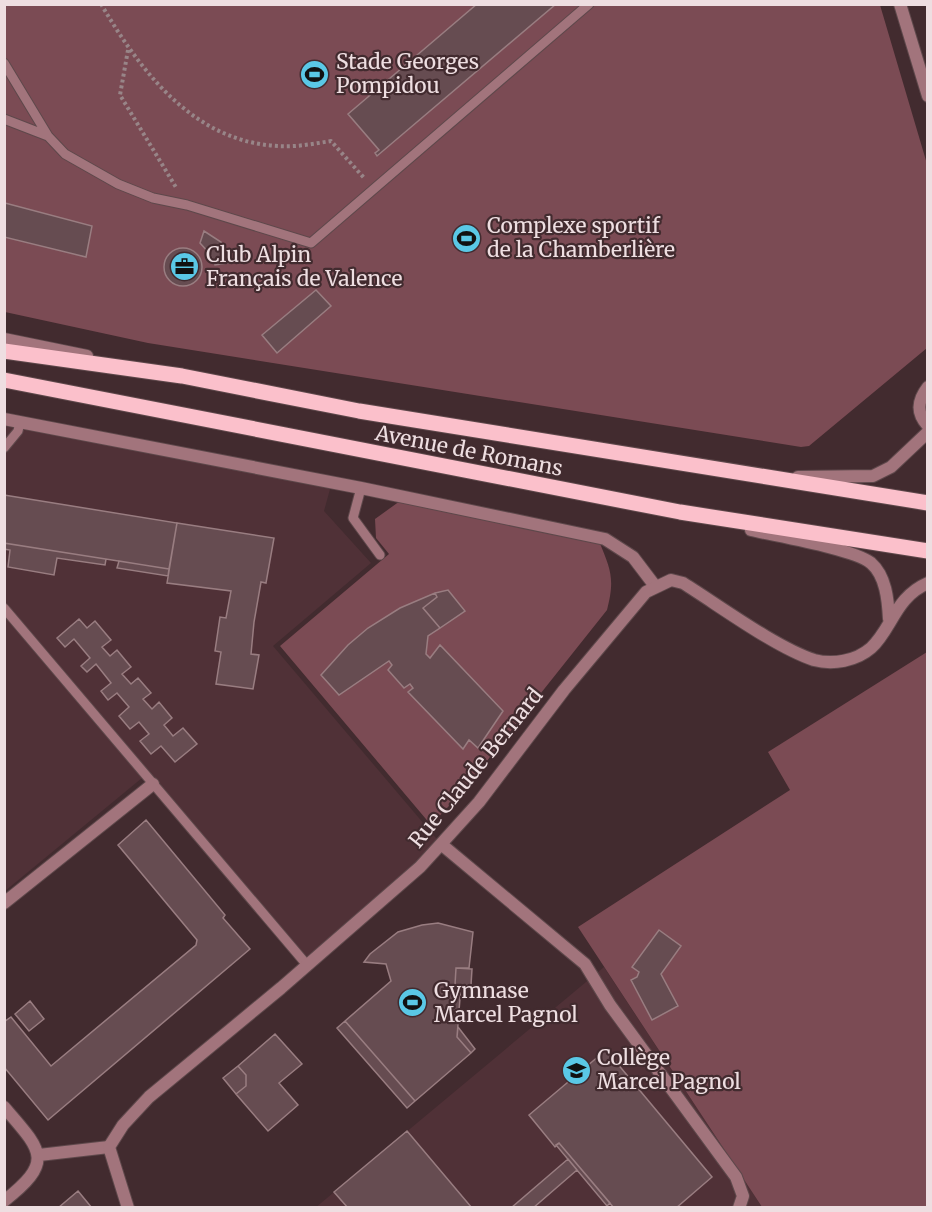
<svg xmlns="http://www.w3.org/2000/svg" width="932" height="1212" viewBox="0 0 932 1212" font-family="Merriweather,serif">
<rect width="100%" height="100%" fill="#422b2f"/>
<path fill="#503137" d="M5 424 332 482 324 511 371 563 273 646 441 844 303 968 142 778 5 891Z
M604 967 762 1207 315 1208Z"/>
<path fill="#7b4b54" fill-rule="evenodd" d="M5 5H880L927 164V348L809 446 801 447 148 343 5 312Z
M400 501 599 541C611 570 615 579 607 610L463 791 431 825 280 646 389 554 376 538 375 519Z
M927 652V1207H762L578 927 790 790 768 752ZM659 931 681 946 661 974 678 1006 652 1020 631 981 637 977 639 972 633 967Z"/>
<path fill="#664c51" stroke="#997d81" stroke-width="1.5" d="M477 4H556L377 156 375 153 379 150 348 114Z
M5 203 92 226 86 257 4 237Z
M204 231 221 242 229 263 215 265 210 254 200 243Z
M164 267a19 19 0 1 1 38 0a19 19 0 1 1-38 0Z
M316 290 331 306 277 353 262 335Z
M4 495 177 523 169 569 4 543Z
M177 523 274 538 266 583 261 582 254 622 251 654 259 655 253 689 216 684 221 652 215 651 220 617 226 618 231 591 167 583Z
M4 543 106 559 105 565 57 558 54 575 8 567 10 550 4 549Z
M119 561 169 569 168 576 117 568Z
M448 590 465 611 440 628 423 608 437 597 435 593Z
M435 593 437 597 423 608 440 628 428 636 426 654 430 658 440 645 503 711 478 748 469 740 463 749 408 692 413 688 410 684 404 688 388 670 392 665 389 661 339 695 321 675 348 645 368 628 400 608Z
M79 619 87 628 95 621 111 640 102 647 110 656 117 650 131 667 122 674 131 684 138 678 151 693 143 699 152 709 159 702 172 718 164 725 173 736 183 728 197 744 175 762 161 746 151 754 140 741 149 734 139 722 130 729 119 716 129 707 117 693 108 700 101 691 111 683 96 664 87 672 81 666 90 658 74 639 65 647 57 638Z
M146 820 225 915 223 918 250 949 48 1120 4 1067V1022L11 1017 51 1066 196 945 197 940 118 845Z
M438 923 473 932 469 968H456L455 985H461L457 1037 471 1053 415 1101 345 1021 391 981 386 964 364 962 370 954 398 932 422 925Z
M659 930 681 946 661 974 678 1006 652 1020 631 980 637 977 639 972 632 967Z
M456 968 472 969 471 985H455Z
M30 1001 44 1019 29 1031 15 1014Z
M345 1021 415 1101 407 1108 337 1028Z
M458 1027 475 1049 471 1053 457 1037Z
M275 1034 302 1064 279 1083 298 1105 268 1131 236 1094 246 1086V1075L238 1066Z
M606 1050 712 1177 676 1208H614L559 1143 555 1147 529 1115Z
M238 1066 246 1075V1086L236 1094 223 1078Z
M407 1131 472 1208H348L334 1192Z
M559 1143 610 1203 607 1206 556 1145Z
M568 1159 577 1170 533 1208H511Z
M78 1191 92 1208H58Z"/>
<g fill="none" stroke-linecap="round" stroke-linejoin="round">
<defs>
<path id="service" d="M4 63 48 136 65 154 118 184 153 198 187 205 311 243 589 4
M4 119 48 136
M4 448 18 431 20 422
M361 488 353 518 380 555
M4 608 307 965"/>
<path id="minor" d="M900 4 928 96
M4 339 87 356
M928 387C917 401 916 413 928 426
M4 419 361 488 605 539 633 557 655 586
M798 477 873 476 891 467 928 432
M4 903 153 784
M4 1107C42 1151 55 1161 4 1201
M39 1155 109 1147"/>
<path id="tertiary" d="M751 530C776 536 854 549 871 563 886 576 888 600 889 619
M441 844 585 964 610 1005 736 1177 743 1196 739 1208
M128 1208 109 1147 123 1125 149 1097 281 988 420 867 441 844 479 802 564 690 646 592 671 580 683 583C720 606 775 647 814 660 833 665 856 661 871 648 892 629 895 597 928 583"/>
<path id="primary" d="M4 351 182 376 359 411 928 503
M4 380 680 512 928 551"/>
</defs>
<use href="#service" stroke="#5e484b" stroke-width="11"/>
<use href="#minor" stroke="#5e484b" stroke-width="14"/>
<use href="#tertiary" stroke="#5e484b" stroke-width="14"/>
<use href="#primary" stroke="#5e484b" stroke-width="17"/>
<path stroke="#988588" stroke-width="4" stroke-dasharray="3 3" stroke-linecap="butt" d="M101 4C144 77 201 151 295 146 307 145 319 143 331 141L365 179
M128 50 120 95 177 189"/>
<use href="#service" stroke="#a2747c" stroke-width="9"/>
<use href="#minor" stroke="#a2747c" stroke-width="12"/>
<use href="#tertiary" stroke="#a2747c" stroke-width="12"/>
<use href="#primary" stroke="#fbc0cb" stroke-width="15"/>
</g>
<defs>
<symbol id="stadium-disc" viewBox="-11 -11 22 22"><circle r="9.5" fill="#5ac8e6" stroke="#422b2f"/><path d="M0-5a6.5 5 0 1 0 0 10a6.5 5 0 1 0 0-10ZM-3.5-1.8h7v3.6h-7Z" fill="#111"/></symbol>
<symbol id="office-disc" viewBox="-11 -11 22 22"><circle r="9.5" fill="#5ac8e6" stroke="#422b2f"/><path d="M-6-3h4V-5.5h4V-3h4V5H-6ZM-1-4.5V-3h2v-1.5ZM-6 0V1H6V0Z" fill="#111"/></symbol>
<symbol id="school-disc" viewBox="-11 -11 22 22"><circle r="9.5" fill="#5ac8e6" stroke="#422b2f"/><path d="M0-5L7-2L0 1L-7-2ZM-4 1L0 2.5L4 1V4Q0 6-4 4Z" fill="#111"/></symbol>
</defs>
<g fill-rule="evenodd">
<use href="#stadium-disc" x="298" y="58" width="33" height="33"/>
<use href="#stadium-disc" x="450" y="222" width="33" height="33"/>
<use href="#office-disc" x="168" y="250" width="33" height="33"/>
<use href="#stadium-disc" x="396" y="986" width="33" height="33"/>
<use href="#school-disc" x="560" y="1054" width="33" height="33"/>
</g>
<g text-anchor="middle" stroke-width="4.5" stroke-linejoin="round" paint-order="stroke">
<g font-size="21" fill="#eedee1" stroke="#422b2f" text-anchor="start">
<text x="336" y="69">Stade Georges<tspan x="336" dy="24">Pompidou</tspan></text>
<text x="487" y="233">Complexe sportif<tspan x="487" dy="24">de la Chamberlière</tspan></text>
<text x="206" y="262">Club Alpin<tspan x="206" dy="24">Français de Valence</tspan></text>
<text x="434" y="998">Gymnase<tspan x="434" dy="24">Marcel Pagnol</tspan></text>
<text x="597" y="1065">Collège<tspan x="597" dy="24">Marcel Pagnol</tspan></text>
</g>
<g font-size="21" fill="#eedee1" stroke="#422b2f">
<text transform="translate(469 451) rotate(11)" y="7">Avenue de Romans</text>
<text transform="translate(476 768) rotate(-51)" y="7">Rue Claude Bernard</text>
</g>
</g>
<rect width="932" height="1212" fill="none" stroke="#eedee1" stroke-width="12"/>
</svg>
